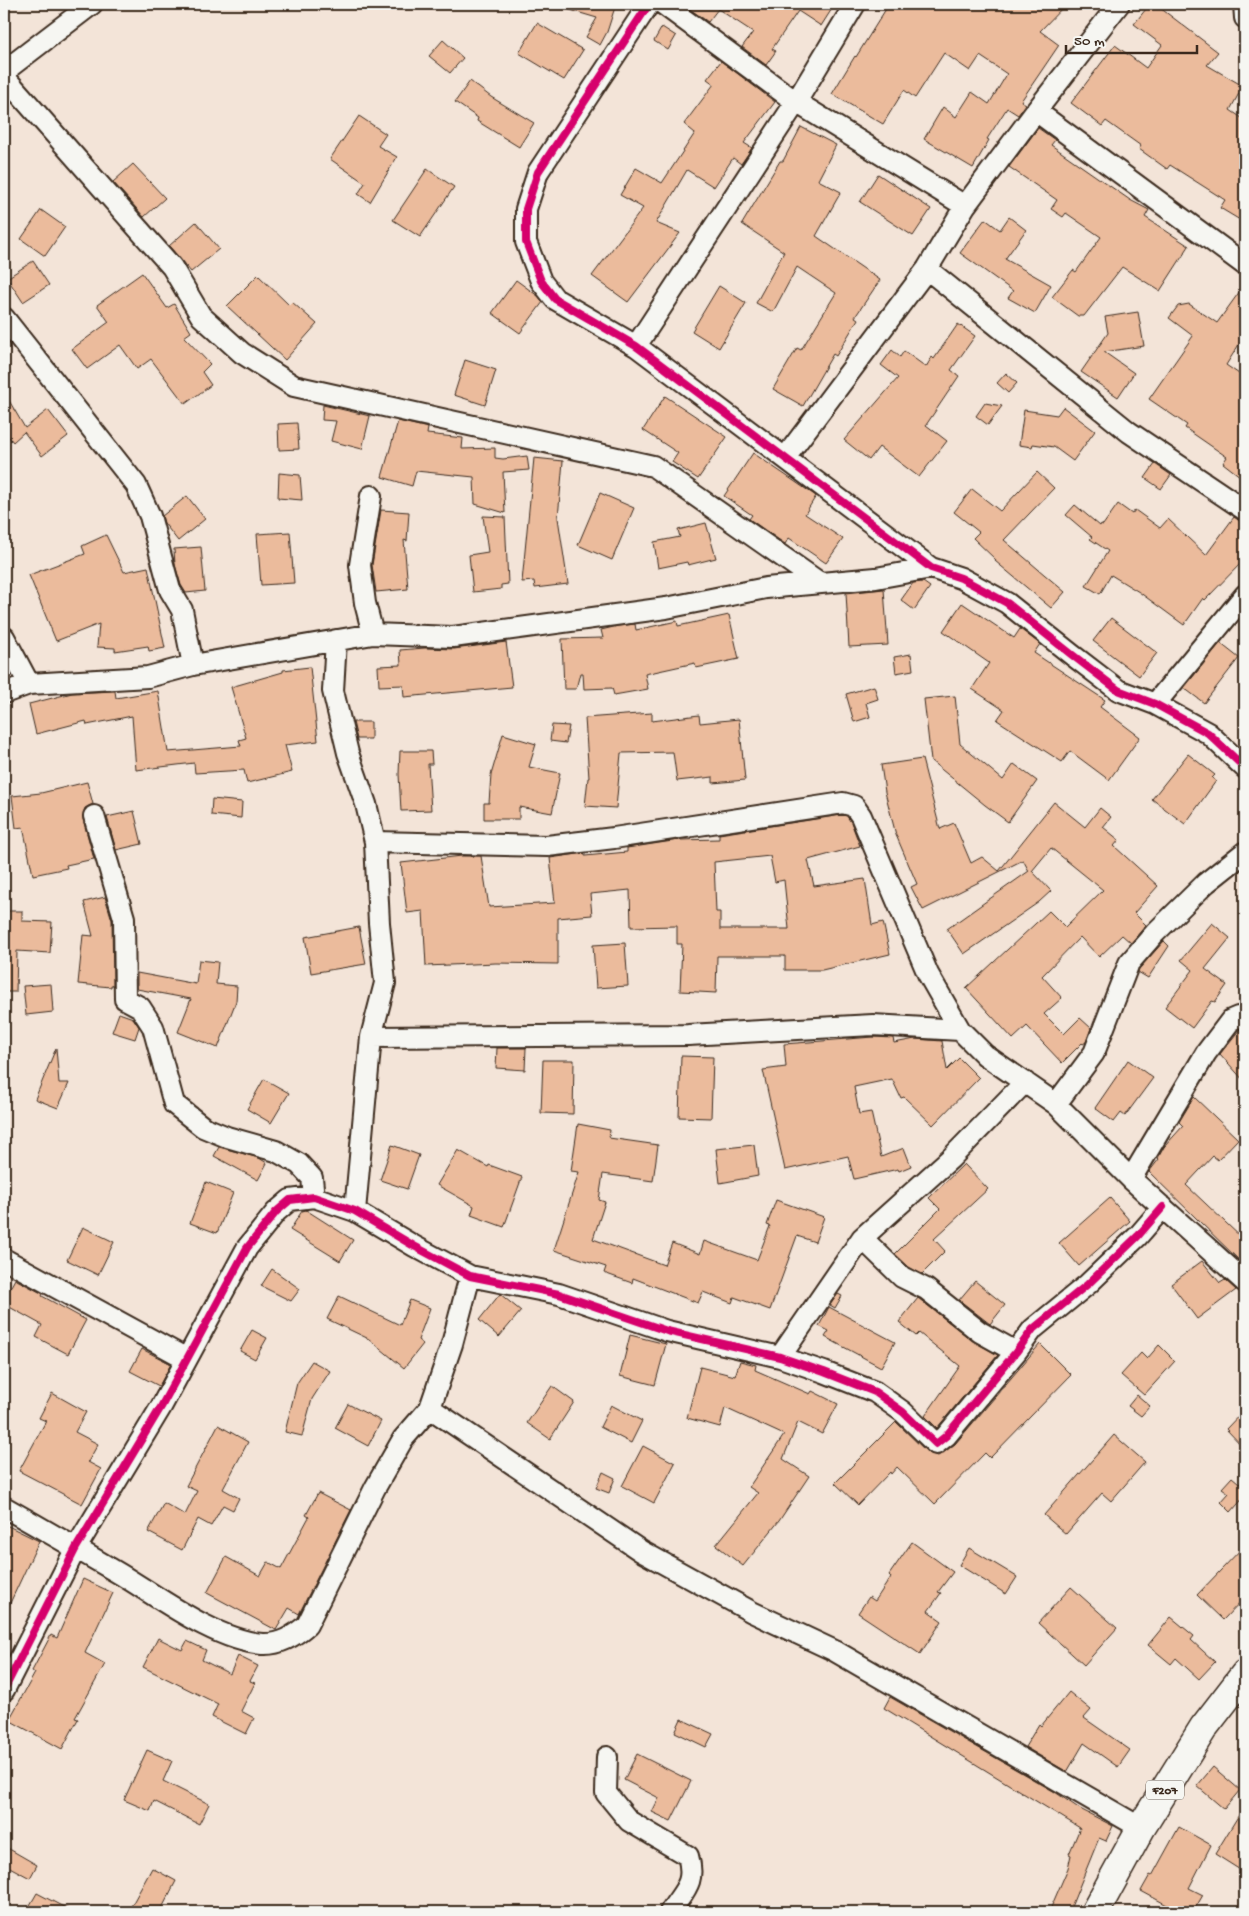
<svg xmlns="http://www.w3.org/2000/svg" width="1249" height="1916" viewBox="0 0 1249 1916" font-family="'Gochi Hand',sans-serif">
<rect width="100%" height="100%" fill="#f3e4d8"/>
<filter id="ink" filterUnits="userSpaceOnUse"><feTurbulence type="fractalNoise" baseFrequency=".02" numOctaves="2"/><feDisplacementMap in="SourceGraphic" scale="10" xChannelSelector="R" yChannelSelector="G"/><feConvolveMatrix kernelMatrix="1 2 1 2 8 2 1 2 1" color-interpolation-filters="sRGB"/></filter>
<g filter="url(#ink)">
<path fill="#ebbb9c" stroke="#3b2a1e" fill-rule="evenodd" d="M561 4H616L607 32 600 45 586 37 597 18 560 7Z
M683 4H835L821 26 798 11 772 49 776 51 766 65 742 47 753 32 718 9 708 22Z
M889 4H1066L1040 31 1059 45 1021 101 1026 104 1018 115 1007 108 987 139 989 140 973 168 924 139 943 107 956 117 972 92 989 104 1007 74 980 56 970 71 944 53 915 98 904 90 883 124 832 94 855 56 856 57Z
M1150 4H1155L1218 52 1207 65 1243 86 1230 110 1245 120V223L1220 208 1225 200 1170 165 1167 169 1139 149 1141 146 1106 121 1102 126 1071 103 1115 45 1146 68 1162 45 1134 24Z
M537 23 583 50 564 80 519 53Z
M662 27 676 36 668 50 654 41Z
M443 40 463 58 450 73 429 56Z
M721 61 775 102 744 143 752 148 741 164 733 158 714 187 687 170 656 223 680 233 628 302 592 276 643 208 620 195 636 168 662 183 695 133 684 124 714 84 707 79Z
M470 81 491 97 534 123 519 147 477 121 478 118 455 102Z
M359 116 386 134 378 146 397 157 370 202 358 194 365 183 330 159Z
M801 127 836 145 818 180 841 192 816 236 880 280 855 317 858 319 836 356 833 354 803 406 773 389 797 348 801 350 836 293 797 267 773 312 756 303 784 252 742 224 780 161H783Z
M1038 128 1055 140 1051 145 1130 200 1149 210 1145 217 1189 246 1160 291 1122 267 1084 316H1078L1052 297 1073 270 1076 272 1101 237 1066 213 1063 217 1051 209 1057 200 1009 167Z
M133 164 165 198 144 217 113 182Z
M427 169 454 187 420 237 393 220Z
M878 174 931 209 913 236 860 202Z
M41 210 65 227 45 256 21 239Z
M1009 217 1026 230 1005 259 1051 285 1035 313 1008 298 1013 291 960 253 985 219 1000 230Z
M196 222 219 249 191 272 169 246Z
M33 261 49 285 23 302 7 278Z
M142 273 167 308 174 304 191 332 184 337 210 364 202 372 211 385 185 404 151 359 137 369 120 345 87 369 72 349 109 322 97 305Z
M258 275 289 305 292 302 317 324 285 360 227 306Z
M516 280 538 296 543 302 520 333 492 313Z
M1245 284V335L1226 365 1245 378V480L1223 463 1227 457 1185 428 1187 425 1149 399 1193 336 1169 318 1178 306 1189 304 1217 323Z
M719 286 746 303 719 348 692 331Z
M1138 312 1144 346 1104 352 1134 373 1118 397 1081 372 1108 333 1105 317Z
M958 324 975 336 951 370 959 376 926 425 947 441 919 477 879 447 869 460 844 440 898 378 881 365 892 350 900 357 904 351 926 367 932 357 934 359Z
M465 360 496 370 485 405 454 395Z
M1006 373 1017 383 1008 393 997 383Z
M4 392 25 428 48 410 68 436 42 456 24 432 13 442 4 431Z
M665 396 727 437 698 479 672 462 678 453 643 430Z
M985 403 1002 406 988 425 976 416Z
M323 405 370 416 362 449 331 441 336 421 322 420Z
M1063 407 1095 431 1073 461 1054 447 1033 444 1032 447 1019 445 1024 410 1057 415Z
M398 421 428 428 427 434 463 438 462 449 495 448V458L503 459 527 456 529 470 503 472 505 513 475 504 474 477 416 471 412 486 382 477Z
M297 423 299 449 279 450 278 424Z
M753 453 816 496 805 514 843 539 826 563 789 538 785 544 749 519 752 515 724 496Z
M534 458 563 461 558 518 568 584 535 588 534 581 522 582Z
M1155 464 1171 475 1161 489 1145 478Z
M1037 472 1054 488 1004 540 1065 592 1051 608 995 561 996 560 973 538 979 532 954 512 972 489 1000 511Z
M279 473 300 475 302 500 278 498Z
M600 493 634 508 612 560 578 545Z
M187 496 205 519 178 541 164 523 162 516Z
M1118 504 1132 514 1135 510 1160 528 1168 519 1206 555 1234 517 1245 525V559L1205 600 1203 598 1184 625 1139 592 1111 575 1100 594 1086 586 1108 551 1090 539 1092 537 1066 515 1075 505 1100 526 1101 524 1103 525Z
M381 510 409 512 407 541 404 540 408 589 376 592 372 565Z
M483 516 505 517 508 584 501 585V589L473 592 469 555 488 552Z
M706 523 716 558 688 565 687 562 658 568 654 542 680 537 678 530Z
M290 532 294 583 261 585 257 534Z
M106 535 124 572 148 567 165 648 149 651 148 646 115 651V648L97 647 99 624 56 641 29 575 85 554 82 546Z
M201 547 205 591 186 593 181 585 175 565 174 549Z
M923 582 930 587 914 610 901 600 913 583Z
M884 589 888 645 849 647 846 593Z
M962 603 1014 638 1020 629 1040 644 1034 653 1105 700 1100 707 1140 737 1109 780 1070 751 1062 762 997 720 1004 710 972 689 989 663 943 631Z
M729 615 739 659 696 668 695 663 645 674 648 689 614 695 612 688 584 689 583 673H580L576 689H564L562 639 603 638 601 630 618 626 635 624 636 630 677 621 678 626Z
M1111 618 1157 653 1139 676 1093 641Z
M506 642 512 687 404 697 403 685 379 686 378 666 401 665 400 650 425 648 454 649Z
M1220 643 1239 658 1204 703 1184 688Z
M911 654 913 670 896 673 894 657Z
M310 667 318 741 285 745 292 772 247 783 244 770 195 773 194 763 136 770 132 716 87 725 86 721 36 734 29 704 72 693 115 691 116 698 158 691 168 752 241 746 239 740 246 738 231 687 283 672V670Z
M874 686 878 699 866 703 870 717 854 722 846 694Z
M955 696 960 744 1003 780 1014 764 1037 781 1008 822 985 805 931 761 924 699Z
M652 713V721L699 715 700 723 739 719 745 780 713 783V777L677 781 673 752 621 753 616 808 585 806 588 778H589L585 718Z
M353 722H371V739H357Z
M552 725 569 726 566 743 550 741Z
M503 734 536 744 529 767 560 773 552 813 519 807V819H484V803H489L491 775Z
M400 751H431L432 764H428L431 810 401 811 399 774Z
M1188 754 1215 775 1212 778 1216 781 1185 824 1152 799Z
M922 759 940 829 954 823 971 863 982 857 999 871 1054 802 1085 827 1100 808 1111 817 1103 827 1119 840 1114 846 1158 886 1134 913 1146 925 1131 943 1122 935 1099 957 1080 937 1042 976 1062 998 1044 1014 1064 1034 1080 1018 1091 1028 1086 1042 1083 1044 1082 1043 1062 1063 1027 1026 1013 1039 966 988 1049 911 1065 927 1103 890 1051 848 1032 871 1051 891 1039 902 964 954 947 929 1029 871 1023 860 923 910 911 887 917 884 896 835 885 792 881 765Z
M87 782 93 804 85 808 83 819 94 859 66 865 67 868 33 875 23 827 16 828 12 796 41 793Z
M212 799 242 802 241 818 211 815Z
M134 811 142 844 116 850 107 817Z
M842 815 847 816 851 822 860 846 808 860 814 886 865 879 872 925 883 922 890 954 822 970H785V956H717L716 993 680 991 682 944H677V926L631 927 630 890 590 894 592 915 558 918V964L496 963 426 966 423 911 407 913 401 863 462 856H481L489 907 555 903 550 858 585 853V856L627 852V848L679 840 719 839V834ZM770 856 775 882 784 880 789 929H720V912H716L714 862Z
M105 897 112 920 113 985H111V987L78 984 83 935 93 936 84 902Z
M4 911H22V921L52 922 50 953 17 951 16 992H4Z
M1212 923 1230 938 1205 969 1227 985 1215 1002 1212 1001 1192 1028 1165 1007 1193 970 1181 960Z
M359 927 366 964 311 973 305 937Z
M1164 941 1169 946 1148 978 1138 972 1139 969Z
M625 943 628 986 596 988 593 945Z
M199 960 218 962 216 984 237 986 236 1001 218 1048 178 1032 191 999 137 989V973L196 984Z
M51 984 53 1012 26 1015 23 986Z
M119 1013 133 1018 139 1027 135 1039 112 1032Z
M1240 1029 1245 1030V1082L1220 1054Z
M873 1037 893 1038 894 1043 915 1039 942 1041 947 1070 959 1058 979 1078 933 1125 904 1097 901 1098 892 1079 854 1087 859 1114 871 1112 881 1157 904 1148 911 1166 899 1171 898 1169 854 1179 848 1156 785 1170 763 1070 786 1067 784 1044Z
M56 1048 59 1083H69L58 1108 35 1099Z
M497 1048H526L525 1070 496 1068Z
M681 1056 713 1057 711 1118 679 1117Z
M543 1060H574L573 1114 541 1113Z
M1128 1060 1153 1078 1125 1116 1121 1113 1114 1122 1095 1108Z
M264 1079 289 1093 271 1123 247 1109Z
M1194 1097 1238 1139 1218 1160 1213 1156 1186 1185 1245 1241V1266L1149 1172 1159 1159 1158 1158 1164 1147 1183 1126 1179 1122Z
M578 1124 610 1130 609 1138 658 1145 653 1181 603 1174 599 1200 605 1202 593 1239 664 1265 672 1243 700 1254 704 1241 757 1260 770 1226 767 1225 776 1200 824 1217 815 1242 797 1236 770 1310 734 1297 732 1303 703 1292 698 1303 633 1278 632 1283 604 1273 606 1267 554 1250 579 1172 571 1171Z
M392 1145 419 1155 407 1189 380 1180Z
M754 1145 758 1176 720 1183 716 1149Z
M219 1147 259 1158 267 1163 258 1180 214 1156Z
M458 1150 488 1167 489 1165 522 1177 504 1227 471 1215 474 1206 437 1185Z
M964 1164 988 1189 934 1239 945 1251 922 1274 909 1267 895 1254 940 1209 929 1198Z
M206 1182 233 1193 217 1233 190 1223Z
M1110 1198 1130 1221 1079 1266 1059 1243Z
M306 1210 353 1240 340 1261 290 1230 302 1211Z
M83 1227 114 1242 98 1275 67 1260Z
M1202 1261 1220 1283 1225 1280 1236 1290 1197 1319 1171 1284Z
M272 1269 300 1289 291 1301 261 1286Z
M15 1279 43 1294 42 1296 86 1320 68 1354 36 1337 42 1325 4 1304V1299Z
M975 1281 1005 1305 990 1324 959 1300Z
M500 1294 521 1311 499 1337 479 1320Z
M838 1294 842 1296 835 1308 830 1305Z
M339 1296 400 1325 410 1300 430 1308 418 1340 423 1344 404 1368 369 1339 327 1319Z
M918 1298 973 1341 998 1355 937 1428 925 1416 960 1366 919 1333 916 1336 899 1322Z
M829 1307 895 1342 881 1367 825 1337 829 1331 819 1326Z
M252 1330 267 1338 255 1359 240 1351Z
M630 1335 666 1344 655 1385 620 1376Z
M1040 1344 1071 1375 990 1458 985 1453 935 1504 897 1467 891 1474 890 1472 858 1505 835 1483 896 1422 928 1453 938 1456 943 1453 955 1444Z
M1159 1345 1175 1361 1144 1395 1121 1375 1141 1353 1147 1359Z
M142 1349 171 1364 159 1386 130 1371Z
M312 1361 330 1371 312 1399 302 1436 285 1432 297 1383Z
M740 1361 756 1365 755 1370 810 1394 812 1391 838 1404 822 1434 798 1422 783 1459 809 1476 779 1521 743 1566 716 1545 758 1493 749 1487 784 1435 725 1408 720 1427 687 1418 700 1367 735 1376Z
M552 1386 574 1402 550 1439 527 1423Z
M52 1393 86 1412 75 1432 98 1444 88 1462 101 1469 82 1504 19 1471 46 1421 39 1418Z
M1137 1395 1150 1406 1141 1416 1128 1406Z
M348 1404 381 1421 368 1446 335 1428Z
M611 1405 642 1421 631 1443 600 1427Z
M1245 1409V1449L1226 1429Z
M218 1425 248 1442 223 1489 239 1498 233 1510 223 1505 211 1526 198 1519 182 1550 148 1532 164 1503 185 1515 197 1491 186 1486Z
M1114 1435 1145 1462 1111 1501 1102 1493 1066 1534 1044 1515Z
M643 1446 675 1463 654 1503 622 1486Z
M603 1472 615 1478 609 1493 596 1488Z
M1232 1477 1245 1488V1496L1231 1512 1221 1502 1229 1493 1222 1488Z
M318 1493 351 1510 299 1614 289 1608 276 1630 207 1593 226 1557 260 1576 268 1562 281 1569 309 1517 306 1515Z
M4 1524 39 1541 4 1616Z
M912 1542 953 1572 938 1592 941 1593 928 1611 942 1621 920 1654 858 1613 869 1597 875 1601 891 1577 889 1575Z
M1245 1545V1597L1223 1620 1197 1595Z
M969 1548 1017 1577 1006 1594 959 1565Z
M83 1579 113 1593 85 1653 105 1664 75 1718 78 1719 62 1749 9 1720 35 1673 32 1671 51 1635 57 1638Z
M1071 1587 1117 1628 1084 1665 1038 1623Z
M1171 1617 1194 1636 1191 1640 1215 1662 1199 1679 1176 1658 1171 1664 1148 1645Z
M158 1638 182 1650 187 1641 206 1650 202 1660 230 1674 238 1656 258 1666 250 1681 255 1683 241 1711 254 1718 246 1734 212 1717 218 1704 143 1667Z
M1069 1692 1091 1710 1084 1718 1130 1750 1118 1767 1084 1743 1067 1772 1025 1747 1039 1724 1041 1726Z
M890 1697 1055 1792 1080 1809 1113 1826 1106 1841 1099 1838 1069 1912H1049L1068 1868 1071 1855 1069 1854 1080 1828 884 1708Z
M681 1719 713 1734 706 1747 675 1732Z
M147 1750 172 1761 163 1781 209 1804 199 1824 154 1801 150 1811 124 1800Z
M637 1754 691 1781 671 1821 652 1812 659 1798 624 1780Z
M1213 1767 1240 1790 1224 1809 1197 1786Z
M1245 1805V1873L1215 1854Z
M1179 1827 1211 1845 1189 1888 1203 1895 1193 1912H1180L1141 1891 1150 1875 1152 1876Z
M4 1846 37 1865 30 1878 4 1864Z
M152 1868 176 1881 160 1912H128Z
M37 1893 73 1912H26Z"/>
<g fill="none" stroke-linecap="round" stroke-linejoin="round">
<defs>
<path id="street" d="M92 4 11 66 6 74 8 81 172 267 201 316 242 353 294 386 653 466 820 583
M649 4 538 172 526 209V242L541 281 555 299 636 346 931 568 961 578 1007 603 1071 654 1118 690 1155 704 1208 733 1245 768
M663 4 796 102 965 206
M1244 4 1245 18
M1036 111 1245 265
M927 269 1129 432 1245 510
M4 318 136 485 150 516 170 590 182 610 193 665
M636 346 796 102 855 4
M785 458 927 269 965 206 1036 111 1119 4
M371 496 360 565 365 603 373 634
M4 637 29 684
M336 640 333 691 348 753 366 804 375 842 379 923 385 983 371 1037 355 1211
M4 693 29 684 148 677 193 665 373 634 453 637 666 608 766 588 876 578 931 568
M1155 704 1245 595
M94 816 124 918 125 999 140 1007 153 1027 174 1104 203 1127 227 1137 276 1151 299 1164 312 1178 314 1197
M375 842 547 846 614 838 843 803 854 806 861 816 928 974 960 1030 985 1055 1056 1104 1131 1179 1245 1282
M371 1037 688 1035 873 1025 960 1030
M1056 1104 1094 1053 1129 963 1155 933 1206 883 1245 852
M1131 1179 1206 1053 1231 1020 1238 1017 1245 1018
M862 1238 902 1277 926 1289 980 1332 1016 1352
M4 1259 187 1359
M780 1357 862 1238 951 1158 1025 1082
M430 1408 641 1551 752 1612 835 1651 1141 1828
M4 1507C43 1529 81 1551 120 1574 160 1598 215 1640 262 1644 280 1645 294 1636 307 1625L375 1488 403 1439 430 1408 452 1344 470 1276
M4 1690 76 1548 161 1407 247 1248 276 1212 290 1200 314 1197 355 1211 414 1246 470 1276 559 1294 667 1331 780 1357 824 1372 875 1392 903 1412 936 1444 946 1436 1016 1352 1033 1329 1088 1284 1138 1236 1163 1207
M607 1757 606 1793 629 1821 688 1856C696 1883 684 1890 670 1912"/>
<path id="primary" d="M1095 1912 1141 1828 1204 1727 1245 1674"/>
</defs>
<use href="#street" stroke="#3b2a1e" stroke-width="24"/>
<use href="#primary" stroke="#3b2a1e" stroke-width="31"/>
<use href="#street" stroke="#f6f6f2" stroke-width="20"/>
<use href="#primary" stroke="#f6f6f2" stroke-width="28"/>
<defs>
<path id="cycleway" d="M649 4 538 172 526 209V242L541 281 555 299 636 346 931 568 961 578 1007 603 1071 654 1118 690 1155 704 1208 733 1245 768
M4 1690 76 1548 161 1407 247 1248 276 1212 290 1200 314 1197 355 1211 414 1246 470 1276 559 1294 667 1331 780 1357 824 1372 875 1392 903 1412 936 1444 946 1436 1016 1352 1033 1329 1088 1284 1138 1236 1163 1207"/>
</defs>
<use href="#cycleway" stroke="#f6f6f2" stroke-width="11"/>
<use href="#cycleway" stroke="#d6006c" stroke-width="8"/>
</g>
</g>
<g text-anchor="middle" stroke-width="5" stroke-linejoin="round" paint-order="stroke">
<rect fill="#f6f6f2" stroke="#73675e" stroke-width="1" x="1146" y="1780.5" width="38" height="19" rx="4"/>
<g font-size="12" font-weight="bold" fill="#3b2a1e">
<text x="1165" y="1794">F207</text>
</g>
</g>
<rect width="1249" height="1916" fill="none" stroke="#f6f6f2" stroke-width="20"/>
<rect x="10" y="10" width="1229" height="1896" fill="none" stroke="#3b2a1e" stroke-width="2" filter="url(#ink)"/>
<path d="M1066 45v8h131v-8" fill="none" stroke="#3b2a1e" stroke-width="2.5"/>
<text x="1074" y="45" font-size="15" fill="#3b2a1e" stroke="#f6f6f2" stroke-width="4" paint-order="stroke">50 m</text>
</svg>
